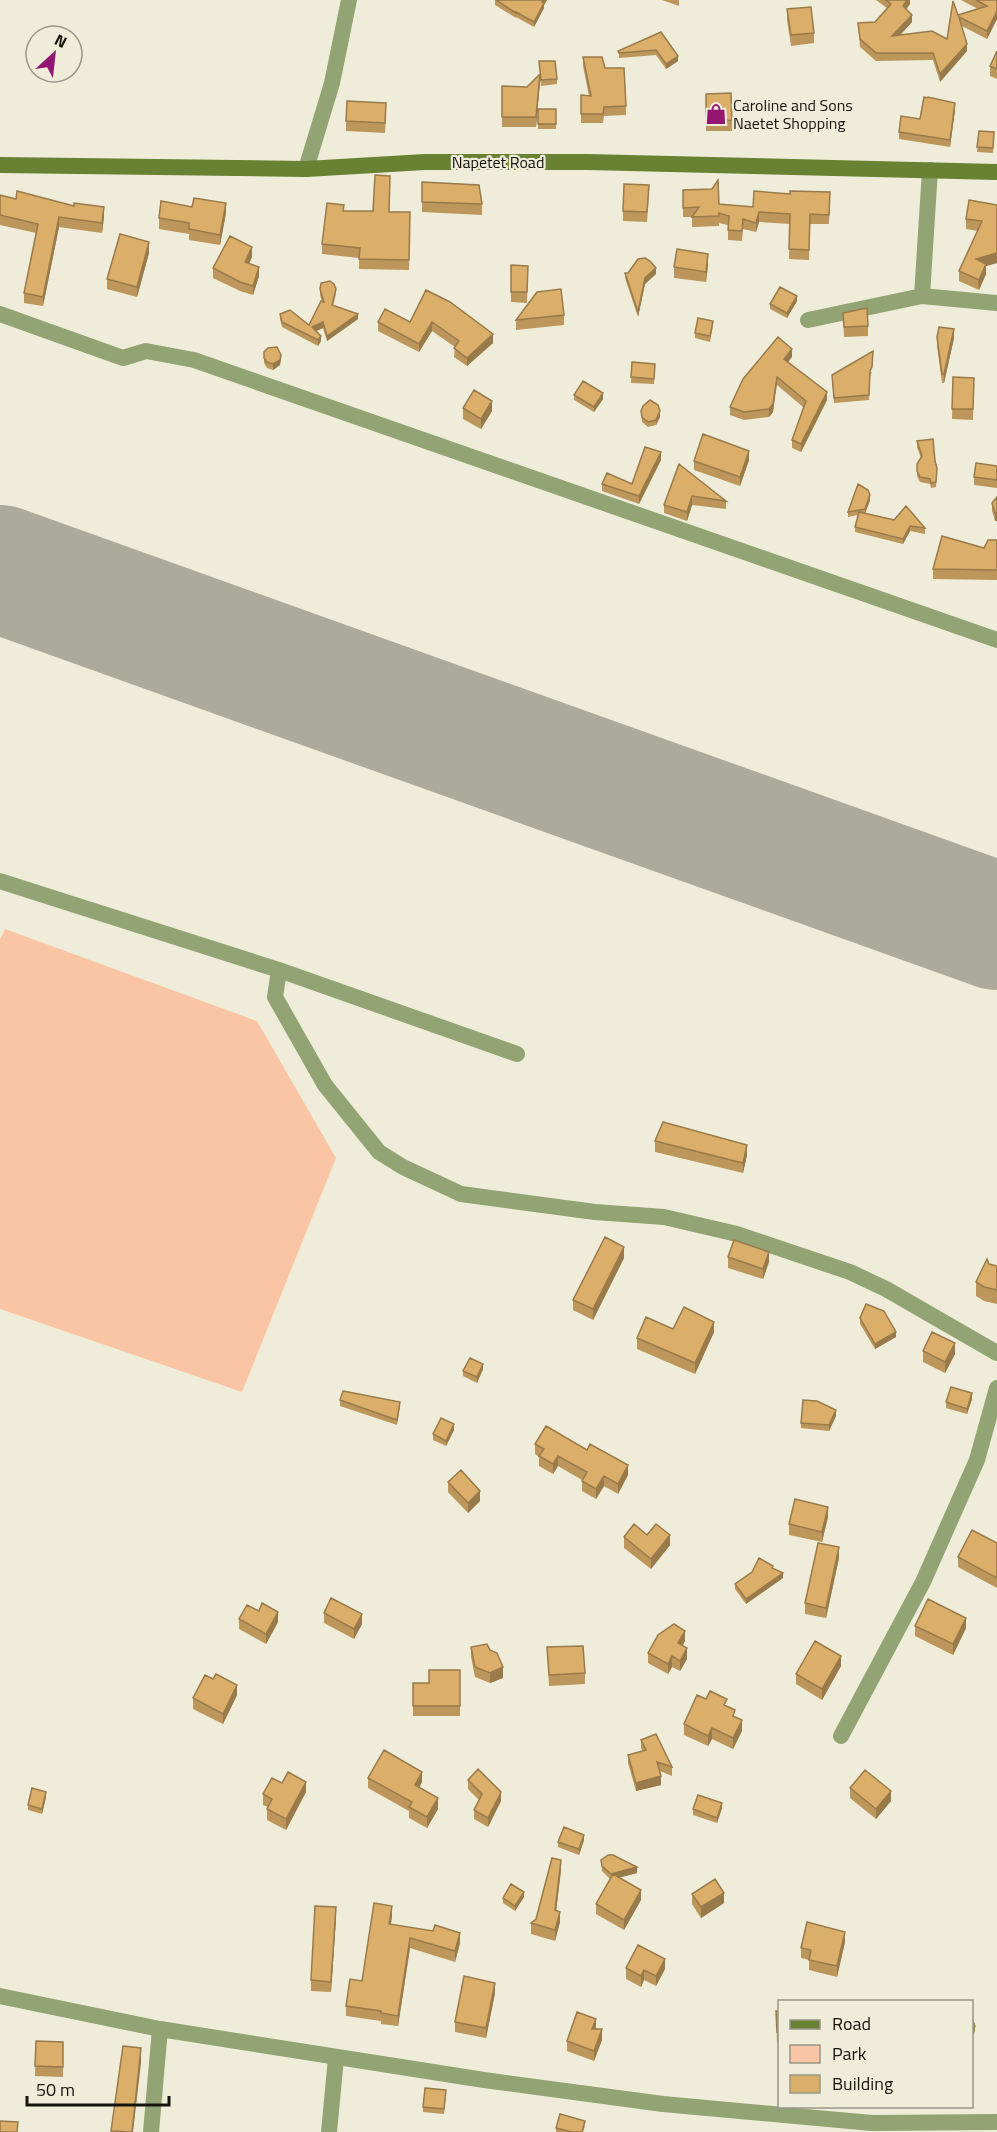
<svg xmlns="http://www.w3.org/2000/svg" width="997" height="2132" viewBox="0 0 997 2132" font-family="'Titillium Web',sans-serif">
<rect width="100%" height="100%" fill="#efedda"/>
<path fill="#fac5a4" d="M5 929 257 1021 336 1158 242 1392 0 1309V939Z"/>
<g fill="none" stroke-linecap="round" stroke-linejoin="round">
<path stroke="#acaa9b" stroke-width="128" d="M0 569 997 926"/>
<path stroke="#92a473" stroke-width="16" d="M306 169 332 83 349 0
M922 296 930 170
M0 314 123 358 146 351 194 360 997 640
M808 320 922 296 997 303
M0 881 279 970 517 1054
M279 970 275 997 325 1085 379 1152 403 1167 461 1194 595 1212 664 1217 737 1234 850 1272 886 1289 997 1353
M841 1736 923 1582 977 1460 997 1388
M151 2132 160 2029
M329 2132 336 2058"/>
<path stroke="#92a473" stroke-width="16" d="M0 1996 160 2029 484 2080 663 2104 872 2123 997 2122"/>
<path stroke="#688132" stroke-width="16" d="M0 165 306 169 425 162H587L997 172"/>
</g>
<path fill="#bc965b" d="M495 0H547L544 5V8L534 27 516 17V18L495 5Z
M662 0H679V6Z
M876 0H910V4L906 9 912 22 900 35 947 39 958 15 978 9 961 0H997V19L987 39 962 26 967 51 940 82 933 60 876 61 860 47 858 23 875 22 887 8Z
M787 9 814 33V43L791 46 787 20Z
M661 32 678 61 666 69 656 55 619 58V53Z
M997 51V79L990 76V66Z
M583 57 605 68 626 106V115L604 116 603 123H581V95L589 96 583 66Z
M539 61 557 79V84L541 86 540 76 536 127H502V86L527 87 540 74Z
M706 94 732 120V131H706Z
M538 109H556V129H538Z
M955 110 950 147 899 139V132L920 119Z
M386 113 385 133 346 131V121Z
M979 131 994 132 993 153 977 152Z
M422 182 482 204V215L422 212Z
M683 190 719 204 753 207 790 194 830 192 829 224H810L809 260 789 259 790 224 759 222 756 232 743 229 742 241 728 240V225L719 223V226L692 227V217H683Z
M0 195 16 199 104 217 102 233 59 227 43 306 24 303V293L36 233 0 225Z
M649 195 647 222 623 221V211Z
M997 205V263L986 266V274L979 290 959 281V271L978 231 966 229V219Z
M344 211 410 212 409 270 359 269V258L322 254V244Z
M226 213 220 245 189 240V234L159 229V218Z
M149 253 137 297 107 289V279Z
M252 257 249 264 259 276 253 295 240 291 213 278V268Z
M511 265 528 266 527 303 511 302Z
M708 265 706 282 674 278V267Z
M625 273 656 274 645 284 638 317 625 278Z
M320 289 336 294 333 306 358 319 327 341 323 328 316 331 321 341 318 346 282 327 280 319V314L309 325 322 302 320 295Z
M426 290 493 343 467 366 454 357 455 347 432 331 419 352 378 331V322H410Z
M797 301 787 318 770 309V304Z
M843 313 868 326V336L844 337Z
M564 315V325L516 330V320Z
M713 326 710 342 695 338V333Z
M937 337 954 338 944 383H942L937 346Z
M264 352 281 360 280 365 273 370 267 368 264 363Z
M792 357 788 362 827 400 801 452 792 448V440L803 407 777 385 773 412 769 417 744 420 730 415V407Z
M632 362 655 364 654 384 631 383Z
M872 372 870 376 869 400 834 403 832 375Z
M953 377 974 378 973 420 952 419Z
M574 395 603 399 594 412 574 400Z
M463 408 492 411 481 429 463 419Z
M641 411 660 417 656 425 648 427 642 422Z
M917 441 935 461 937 474 936 487 931 488 930 484 920 482 917 476V464L921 458 917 447Z
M661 460 639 504 602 491V484H632Z
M749 460 740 486 694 470V461Z
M679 464 726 501V509L692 505 687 521 664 513V505Z
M997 466V488L974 485V477Z
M997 497V521H995L992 511V503Z
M870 500 865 513 925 528V534L910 531 903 544 855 532V527L858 515 848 517V512Z
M997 540V580L933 579V569L984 548Z
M655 1141 747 1155 743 1173 655 1152Z
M728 1257 769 1262 763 1279 728 1268Z
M624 1258 593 1320 573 1310V1300Z
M989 1264 997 1266V1304L984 1301 976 1296V1282Z
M860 1318 896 1337 875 1349 860 1324Z
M673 1329 714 1332 695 1374 637 1349V1338Z
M923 1351 955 1354 945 1373 923 1362Z
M483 1369 477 1383 463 1376V1371Z
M972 1399 967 1414 946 1408V1402Z
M340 1400 400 1407 397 1425 340 1406Z
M836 1416 829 1431 801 1428V1423Z
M454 1430 446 1446 433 1440V1434Z
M535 1444 628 1475 618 1494 604 1486 596 1499 582 1491V1480L558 1466 553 1474 539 1466V1457L535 1454Z
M448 1482 480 1501 468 1513 448 1492Z
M828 1517 822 1542 789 1535V1524Z
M624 1537 670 1545 651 1569 624 1548Z
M997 1543V1588L958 1567V1557Z
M839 1558 826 1618 805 1614V1603Z
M773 1568 783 1578 746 1604 735 1589V1584Z
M324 1613 362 1624 354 1639 324 1623Z
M239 1619 278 1622 266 1644 239 1629Z
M915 1626 966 1628 953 1655 915 1636Z
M685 1641 683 1645 687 1659 680 1671 672 1667 668 1674 648 1663V1653Z
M471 1647 490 1650 503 1678 490 1683 475 1677 471 1657Z
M547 1647 585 1673V1684L549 1686Z
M841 1666 822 1700 796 1684V1674Z
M460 1670V1716H413V1683H429Z
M237 1695 223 1724 193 1709V1698Z
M727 1707 735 1717 742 1731 733 1749 712 1739 708 1746 684 1735V1724Z
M641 1740 672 1767V1776L660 1771 661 1785 636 1791 628 1763V1755L643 1751 641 1748Z
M368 1778 422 1782 419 1788 438 1809 427 1828 409 1818V1811L368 1788Z
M468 1780 501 1801 488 1827 474 1819V1810L479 1800 468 1789Z
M282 1783 306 1792 286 1830 267 1820V1809L268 1807 263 1805V1794Z
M850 1788 891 1801 876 1819 850 1798Z
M46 1797 42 1814 28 1810V1805Z
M722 1808 717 1823 693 1815V1809Z
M584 1840 579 1855 558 1847V1842Z
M601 1860 637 1873 619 1877 641 1900 624 1930 596 1914V1904L610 1879 602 1871Z
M561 1870 556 1911 560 1922 555 1941 531 1934V1923L536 1919Z
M692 1894 724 1903 701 1918 692 1904Z
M524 1897 515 1911 503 1903V1898Z
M392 1916 391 1924 460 1943 455 1962 410 1948 398 2026 381 2024V2021L346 2016V2006L362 1981Z
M336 1918 331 1992 311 1991V1980Z
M845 1942 837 1977 809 1970V1960L801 1958V1948Z
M626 1968 665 1969 656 1986 644 1980 641 1987 626 1979Z
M495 1993 486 2038 455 2032V2022Z
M776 2011H780V2043H777Z
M596 2029 602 2040 594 2061 567 2051V2041Z
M36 2041 63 2042V2077L35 2076Z
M446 2095 444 2114 423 2112V2107Z
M585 2126 583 2132H556V2128Z"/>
<path fill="#997a4a" d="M543 0H547L544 5V8L534 27V22Z
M907 0H910V4L903 14V6Z
M997 11V19L987 39V31Z
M912 15V22L892 44V36Z
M967 44V51L940 82V74Z
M678 56V61L666 69V64Z
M540 74V83L536 127V117Z
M955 103V110L950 147V140Z
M226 203V213L220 245V235Z
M104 207V217L102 233V223Z
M759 212V222L756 232V223Z
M59 217V227L43 306V297Z
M149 242V253L137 297V287Z
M252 247V257L245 271V262Z
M997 253V263L986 266V274L979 290 976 259Z
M708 254V265L706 282V272Z
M259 267V276L253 295V286Z
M656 268V274L645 284 638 317V312L645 278Z
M797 296V301L787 318V313Z
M358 314V319L327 341V336Z
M323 322V328L312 333V327Z
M432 322V331L419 352V344Z
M954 329V338L944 383V374Z
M493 334V343L467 366V358Z
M321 336V341L318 346V340Z
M792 349V357L784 367V359Z
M281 355 280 365 273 370V364Z
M777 377 773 412 769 417V409Z
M827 392V400L801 452V444Z
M603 393V399L594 412V407Z
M492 401V411L481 429V419Z
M660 411V417L656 425V420Z
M749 451V460L740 486V477Z
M661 452V460L639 504V496Z
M870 495V500L865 514V509Z
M692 496V505L687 521V512Z
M995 513H997V521H995Z
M910 526V531L903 544V539Z
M747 1145V1155L743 1173V1163Z
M624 1247V1258L593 1320V1309Z
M769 1252V1262L763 1279V1269Z
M714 1322V1332L695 1374V1363Z
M896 1332V1337L875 1349V1344Z
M955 1343V1354L945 1373V1362Z
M483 1364V1369L477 1383V1377Z
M972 1393V1399L967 1414V1409Z
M836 1410V1416L829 1431V1425Z
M454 1424V1430L446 1446V1441Z
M558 1456V1466L553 1474V1464Z
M628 1465V1475L618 1494V1484Z
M604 1476V1486L596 1499V1489Z
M480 1491V1501L468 1513V1503Z
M828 1507V1517L822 1542V1532Z
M670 1535V1545L651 1569V1559Z
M839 1547V1558L826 1618V1608Z
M783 1573V1578L746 1604V1599Z
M278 1612V1622L266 1644V1634Z
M362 1614V1624L354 1639V1629Z
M966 1618V1628L953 1655V1644Z
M685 1631V1641L678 1653V1643Z
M687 1648V1659L680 1671V1661Z
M672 1656V1667L668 1674V1664Z
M841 1656V1666L822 1700V1689Z
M503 1667V1678L490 1683V1673Z
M237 1685V1695L223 1724V1714Z
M742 1720V1731L733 1749V1738Z
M712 1728V1739L708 1746V1736Z
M422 1772V1782L415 1795V1785Z
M661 1776V1785L636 1791V1783Z
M306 1782V1792L286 1830V1819Z
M891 1791V1801L876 1819V1809Z
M46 1792V1797L42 1814V1809Z
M501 1792V1801L488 1827V1818Z
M438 1798V1809L427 1828V1817Z
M722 1803V1808L717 1823V1818Z
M584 1835V1840L579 1855V1849Z
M561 1860V1870L555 1921V1910Z
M637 1867V1873L611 1880V1874Z
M641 1890V1900L624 1930V1920Z
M524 1892V1897L515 1911V1906Z
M724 1893V1903L701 1918V1907Z
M392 1906V1916L389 1935V1924Z
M336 1907V1918L331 1992V1982Z
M560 1912V1922L555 1941V1930Z
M845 1932V1942L837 1977V1966Z
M460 1933V1943L455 1962V1951Z
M410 1938V1948L398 2026V2016Z
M665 1959V1969L656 1986V1976Z
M644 1970V1980L641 1987V1976Z
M495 1983V1993L486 2038V2028Z
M596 2019V2029H592Z
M975 2026V2031L972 2037V2032Z
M602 2029V2040L594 2061V2051Z
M141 2048V2063L133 2132H132Z"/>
<path fill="#dbae6a" stroke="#997a4a" stroke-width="1.5" d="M496 0H543L542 2 544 3 534 22 516 12V13Z
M886 0H907L903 6 912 15 892 36 932 31 947 39 953 1 958 15 987 6 976 0H997V11L987 31 959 17 967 44 940 74 933 53H876L860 39 858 23 875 22 891 4Z
M811 7 814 33 791 35 787 9Z
M661 32 678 56 666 64 656 50 619 53 618 51Z
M997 51V69L990 66Z
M583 57H602L605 68H624L626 106 604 107 603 114H581V95L591 96Z
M539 61H555L557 79 541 80Z
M540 74 536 117H502V86L527 87Z
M731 93 732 120 706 121V94Z
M924 97 927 98 928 97 955 103 950 140 899 132 901 116 920 119Z
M347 101 386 103 385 123 346 121Z
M538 109H556V124H538Z
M979 131 994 132 993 148 977 147Z
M375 175 390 176 389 212H410L409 260 359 259 360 248 322 244 327 203 344 205 343 211H373Z
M718 180 719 204 753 207 754 191 790 194V191L830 192 829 215 810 214 809 250 789 249 790 214 759 212 756 223 743 219 742 231 728 230 729 216 719 213V216L692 217 699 207 683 208V190L712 189Z
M422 182 479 185 482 204 422 202Z
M624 184 649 185 647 212 623 211Z
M17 191 74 206V203L104 207 102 223 59 217 43 297 24 293 38 224 0 215V216V195L16 199Z
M194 198 226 203 220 235 189 229V223L159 218 161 201 192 207Z
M969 200 997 205V253L976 259 986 264 979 280 959 271 982 221 966 219Z
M120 234 149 242 137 287 107 279Z
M230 236 252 247 245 262 259 267 253 286 240 282 213 268Z
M677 249 708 254 706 272 674 267Z
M645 258 650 261 656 268 645 278 638 312 625 273H628L638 259Z
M511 265 528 266 527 292H511Z
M330 281 334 284 336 289 332 305 358 314 327 336 323 322 312 327 321 336 318 340 282 322 280 314 290 310 309 325 321 301 324 302 320 289 321 283Z
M780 287 797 296 787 313 770 304Z
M561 289 564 315 516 320 537 292Z
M426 290 450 302 493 334 467 358 454 348 459 341 432 322 419 344 378 322 385 309 410 322Z
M867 308 868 326 844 327 843 313Z
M698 318 713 321 710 336 695 333Z
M939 327 954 329 944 374H942L937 337Z
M778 337 792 349 784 359 827 392 801 444 792 440 806 401 777 377 773 404 769 409 744 412 730 407 743 379Z
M277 347 281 355 280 360 273 364 267 362 264 358V352L268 348Z
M873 351 872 367 870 371 869 395 834 398 832 375Z
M632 362 655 364 654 379 631 377Z
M953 377 974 378 973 409H952Z
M583 381 603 393 594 407 574 395Z
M474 390 492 401 481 419 463 408Z
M650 400 658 405 660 411 656 420 648 422 642 417 641 411 643 406Z
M703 434 749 451 740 477 694 461Z
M933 439 935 461 937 468 936 482 931 483 930 479 920 477 917 471V464L922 456 917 441Z
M645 447 661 452 639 496 602 484 607 473 632 484Z
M976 463 997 466V480L974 477Z
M679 464 726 501 692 496 687 512 664 505Z
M858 484 868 490 870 495 865 509 848 512Z
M997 497V513H995L992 503Z
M906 506 925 528 910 526 903 539 855 527 859 512 894 520Z
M942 536 984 548 988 540H997V570L933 569Z
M663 1122 747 1145 743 1163 655 1141Z
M605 1237 624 1247 593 1309 573 1300Z
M734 1240 769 1252 763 1269 728 1257Z
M987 1259 989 1264 997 1266V1290L984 1287 976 1282Z
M866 1304 884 1311 896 1332 875 1344 860 1318Z
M684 1307 714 1322 695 1363 637 1338 646 1317 673 1329Z
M932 1332 955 1343 945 1362 923 1351Z
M470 1358 483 1364 477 1377 463 1371Z
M951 1387 972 1393 967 1409 946 1402Z
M343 1391 400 1402 397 1420 340 1400Z
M803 1400 817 1401 836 1410 829 1425 801 1423Z
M441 1418 454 1424 446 1441 433 1434Z
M546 1426 587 1450 590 1444 628 1465 618 1484 604 1476 596 1489 582 1481 587 1472 558 1456 553 1464 539 1456 544 1449 535 1444Z
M461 1470 480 1491 468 1503 448 1482Z
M795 1499 828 1507 822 1532 789 1524Z
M634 1524 647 1535 656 1524 670 1535 651 1559 624 1537Z
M972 1530 997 1543V1578L958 1557Z
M818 1543 839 1547 826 1608 805 1603Z
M759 1558 773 1566 772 1568 783 1573 746 1599 735 1584 752 1572Z
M331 1598 362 1614 354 1629 324 1613Z
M928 1599 966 1618 953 1644 915 1626Z
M262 1603 278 1612 266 1634 239 1619 247 1605 259 1611Z
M674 1624 685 1631 678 1643 687 1648 680 1661 672 1656 668 1664 648 1653 658 1635Z
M815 1641 841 1656 822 1689 796 1674Z
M487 1644 490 1650 497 1653 503 1667 490 1673 475 1667 471 1647Z
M583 1646 585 1673 549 1675 547 1647Z
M429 1670H460V1706H413V1683H429Z
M216 1674 237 1685 223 1714 193 1698 205 1675 213 1679Z
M710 1691 727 1699 724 1705 735 1710 733 1716 742 1720 733 1738 712 1728 708 1736 684 1724 697 1695 706 1699Z
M656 1734 672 1767 657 1762 661 1776 636 1783 628 1755 646 1750 641 1740Z
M384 1750 422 1772 415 1785 438 1798 427 1817 409 1807 412 1802 368 1778Z
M478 1769 501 1792 488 1818 474 1810 482 1794 468 1780Z
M865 1770 891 1791 876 1809 850 1788Z
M288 1772 306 1782 286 1819 267 1809 272 1799 263 1794 272 1778 282 1783Z
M32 1788 46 1792 42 1809 28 1805Z
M698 1795 722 1803 717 1818 693 1809Z
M564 1827 584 1835 579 1849 558 1842Z
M608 1855H613L637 1867 611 1874 602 1866 601 1860Z
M552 1858 561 1860 555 1910 560 1912 555 1930 531 1923 536 1919Z
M613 1874 641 1890 624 1920 596 1904Z
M715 1879 724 1893 701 1907 692 1894Z
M511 1884 524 1892 515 1906 503 1898Z
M374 1903 392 1906 389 1924 433 1931 435 1925 460 1933 455 1951 410 1938 398 2016 381 2013V2011L346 2006 350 1979 362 1981Z
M315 1906 336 1907 331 1982 311 1980Z
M807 1922 845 1932 837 1966 809 1960 811 1950 801 1948Z
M638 1945 665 1959 656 1976 644 1970 641 1976 626 1968Z
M464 1976 495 1983 486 2028 455 2022Z
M776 2011H780V2032H777Z
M577 2012 596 2019 592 2029H602L594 2051 567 2041Z
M972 2019 975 2026 972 2032Z
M36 2041 63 2042V2067L35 2066Z
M123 2046 141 2048 132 2132 111 2131Z
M425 2088 446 2090 444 2109 423 2107Z
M560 2114 585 2121 582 2132H572L556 2128Z
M0 2121 18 2122 17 2132H0Z"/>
<defs>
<symbol id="shop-bare" viewBox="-9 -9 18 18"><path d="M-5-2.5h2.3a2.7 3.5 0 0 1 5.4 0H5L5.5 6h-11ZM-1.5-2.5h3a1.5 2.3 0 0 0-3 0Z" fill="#931772" stroke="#efedda" stroke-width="2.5" paint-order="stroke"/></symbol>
</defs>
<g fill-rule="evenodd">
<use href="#shop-bare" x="701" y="99" width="30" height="30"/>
</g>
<g text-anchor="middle" stroke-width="4.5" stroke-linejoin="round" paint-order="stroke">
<g font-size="16" fill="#15140d" stroke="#efedda" text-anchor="start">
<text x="733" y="111">Caroline and Sons<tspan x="733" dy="18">Naetet Shopping</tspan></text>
</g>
<g font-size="16" fill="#15140d" stroke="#efedda">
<text x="498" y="168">Napetet Road</text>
</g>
</g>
<rect x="778" y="2000" width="195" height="108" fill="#efedda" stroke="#989688" stroke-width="1.5"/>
<rect x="790" y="2020" width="30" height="9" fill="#688132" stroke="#989688" stroke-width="1.5"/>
<text x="832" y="2030" font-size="18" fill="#15140d">Road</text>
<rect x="790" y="2045" width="30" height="18" fill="#fac5a4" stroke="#989688" stroke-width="1.5"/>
<text x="832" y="2060" font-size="18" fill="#15140d">Park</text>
<rect x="790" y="2075" width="30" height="18" fill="#dbae6a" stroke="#989688" stroke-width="1.5"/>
<text x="832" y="2090" font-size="18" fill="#15140d">Building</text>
<g transform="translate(54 54) rotate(27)"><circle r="28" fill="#efedda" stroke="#989688" stroke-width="1.5"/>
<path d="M0-4.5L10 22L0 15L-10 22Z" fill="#931772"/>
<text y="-9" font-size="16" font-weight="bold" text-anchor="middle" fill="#15140d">N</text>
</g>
<path d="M27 2096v9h142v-9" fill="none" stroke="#15140d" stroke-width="3"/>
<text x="36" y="2096" font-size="18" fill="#15140d" stroke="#efedda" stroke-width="4.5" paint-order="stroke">50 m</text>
</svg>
